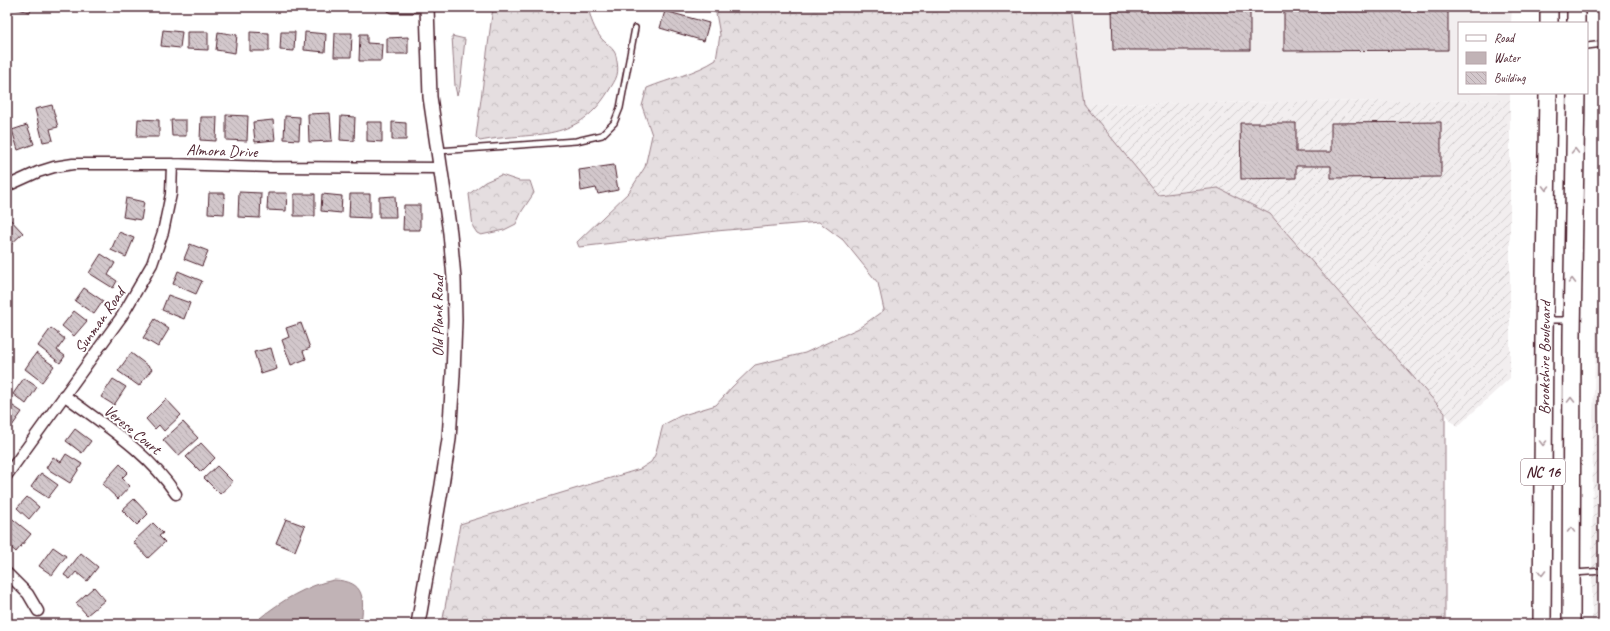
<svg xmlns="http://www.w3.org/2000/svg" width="1610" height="631" viewBox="0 0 1610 631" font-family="Caveat,sans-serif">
<defs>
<pattern id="industrial-furrows" width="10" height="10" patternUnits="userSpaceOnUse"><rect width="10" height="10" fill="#f2eeef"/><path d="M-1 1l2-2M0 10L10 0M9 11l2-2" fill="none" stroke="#d1cccd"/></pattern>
<pattern id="forest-crowns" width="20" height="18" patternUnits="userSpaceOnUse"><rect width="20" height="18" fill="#e5dee0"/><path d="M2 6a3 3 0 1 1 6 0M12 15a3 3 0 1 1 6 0" fill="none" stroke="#c6bec0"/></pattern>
<pattern id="building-back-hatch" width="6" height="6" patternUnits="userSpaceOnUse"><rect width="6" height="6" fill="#d2c7cb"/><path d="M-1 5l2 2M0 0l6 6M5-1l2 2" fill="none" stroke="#b6aaae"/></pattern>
</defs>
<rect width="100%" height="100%" fill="#fff"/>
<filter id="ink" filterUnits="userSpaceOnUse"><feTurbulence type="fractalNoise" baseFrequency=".025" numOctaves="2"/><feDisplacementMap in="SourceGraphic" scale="8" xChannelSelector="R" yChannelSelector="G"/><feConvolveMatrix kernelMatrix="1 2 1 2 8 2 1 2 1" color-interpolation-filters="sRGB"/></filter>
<g filter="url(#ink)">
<path fill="#f2eeef" d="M1028 7H1512L1511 23H1459V93H1510V100L1084 104Z
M1603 143V417H1593Z"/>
<path fill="url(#industrial-furrows)" d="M1510 100V378L1457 427 1270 214 1218 188 1158 195 1084 104Z
M1593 417H1603V624H1592Z"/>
<path fill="url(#forest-crowns)" stroke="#987e86" d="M493 7H589C589 17 595 30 601 38 605 43 615 49 616 56 620 75 617 77 608 92 575 145 531 131 480 141L476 137Z
M704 7H1071L1084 104 1158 195 1218 188 1270 214 1445 413V624H442L460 524 640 469 651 462 655 455 663 425 680 416 716 405 732 387 755 365 805 353 859 328 884 310 878 283 843 240 819 222 716 231 579 247 577 242 629 192 645 167 652 135 642 106 647 88C669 79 696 73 716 60L720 35 716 13Z
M452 36 465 39 460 87 457 95 455 86Z
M501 175 519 181H530L534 193 522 211 516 224 504 230 481 235 477 233 473 227 469 194 485 182Z"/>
<path fill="#c1b3b6" stroke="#91787e" d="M334 580C366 581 364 599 361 624H265L260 618C281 601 307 585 334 580Z"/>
<path fill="url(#building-back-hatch)" stroke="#4a1f2b" d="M9 7H31L30 12Z
M607 7H626V12L607 11Z
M1112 7H1250V50H1113Z
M1284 7H1448V50L1284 51Z
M665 11 709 23 704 41 660 28Z
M163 30 182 32 180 48 161 46Z
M187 32H208V50L187 49Z
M218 32 237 35 235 53 216 50Z
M250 32 269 33V51H250Z
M281 32H295L294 51 280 50Z
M305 32 326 34 325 52 304 50Z
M335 33H352L351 57H334Z
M360 34H367V43L382 44 381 61H359Z
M408 37V54H387V38Z
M52 105 58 127 50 129 53 140 43 142 35 109Z
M330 113 332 141 309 142 308 114Z
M226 115 248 116 247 141 226 140Z
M285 116 300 117 299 140 284 139Z
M341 116 355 117 354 141 340 140Z
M201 117H217L216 141 200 140Z
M138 119 159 120V137H137Z
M171 120H186V136H172Z
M273 120 275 140 255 142 253 122Z
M367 122H382V142L367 141Z
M392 122 406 123V140H392Z
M1441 122V177L1331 178V166H1296V178L1241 179 1240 123H1296V152H1331V123Z
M27 125 34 144 18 150 12 130Z
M614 165 618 190 598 194 596 188 581 191 579 170Z
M239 192 261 193 260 218 238 217Z
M209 193H225L224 214 208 213Z
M268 193H287L286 211 267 210Z
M294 194H315V216H294Z
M322 194 342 196 341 213 321 211Z
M350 194H370V218L349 217Z
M395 196 396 217H379V197Z
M126 198 144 202 141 220 123 217Z
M404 205H420V230H403Z
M8 217 23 233 7 248V218Z
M119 232 134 238 126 257 111 250Z
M190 244 208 251 202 266 184 259Z
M101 254 115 263 108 275 117 281 113 288 89 273Z
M178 271 202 281 196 294 173 284Z
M84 288 103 301 94 314 75 301Z
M168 295 190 303 184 319 162 310Z
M74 311 87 321 74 336 62 326Z
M155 319 169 329 158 347 143 338Z
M301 323 310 348 303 351 306 359 291 365 282 340 289 337 286 328Z
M51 328 65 339 57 350 65 356 60 363 38 346Z
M271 348 277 369 261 374 254 352Z
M36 353 54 366 42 382 25 369Z
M131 353 152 369 139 386 118 371Z
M24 378 37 387 26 404 13 394Z
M113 379 126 387 114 405 101 397Z
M166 399 181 415 164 431 159 425 155 429 146 419Z
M7 402 22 412 12 426 7 422Z
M183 422 198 438 178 456 163 440Z
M75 429 91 441 82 453 66 441Z
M201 443 215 458 201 472 186 457Z
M66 454 82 464 70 483 46 468 53 457 61 462Z
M120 464 128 472 122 478 130 486 118 499 102 484Z
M217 466 233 482 220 494 204 478Z
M41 473 58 485 48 498 31 487Z
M27 497 39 507 29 519 17 508Z
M134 499 148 514 137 525 122 510Z
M9 516 31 534 16 552 7 544V535L11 530 7 526V519Z
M286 519 305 526 295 551 276 543Z
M153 523 163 533 159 536 165 542 148 558 133 542Z
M53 547 66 556 52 575 39 566Z
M81 553 98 567 87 581 76 572 70 579 64 575Z
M94 587 105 600 87 615 76 603Z"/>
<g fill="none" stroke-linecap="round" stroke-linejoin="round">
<defs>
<path id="service" d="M1587 46 1603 44
M438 151 576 141 602 135 614 123 620 108 635 28
M1547 320H1569
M1574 573 1603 571"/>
<path id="minor" d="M392 7H427
M7 186 38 172 54 167 73 164H172L271 167 440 168
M64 395C105 426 146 450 176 494
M7 475 122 316 152 264 163 232 171 194 172 164
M7 573 28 594 38 611"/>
<path id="tertiary" d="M418 624 442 485 449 439 453 375 455 320 454 278 450 233 430 97 427 7"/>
<g id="trunk">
<path d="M1549 23V7"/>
<path d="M1576 23V7"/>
<path id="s1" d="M1542 624 1544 334 1548 93"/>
<path d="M1571 624 1572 335 1576 93"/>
</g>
</defs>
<use href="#service" stroke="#4a1f2b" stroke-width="8"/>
<use href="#minor" stroke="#4a1f2b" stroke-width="13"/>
<use href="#tertiary" stroke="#4a1f2b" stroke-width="16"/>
<use href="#trunk" stroke="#4a1f2b" stroke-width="20"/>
<use href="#service" stroke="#fff" stroke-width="5"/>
<use href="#minor" stroke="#fff" stroke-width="10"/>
<use href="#tertiary" stroke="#fff" stroke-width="13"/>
<use href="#trunk" stroke="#fff" stroke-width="17"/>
</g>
<defs><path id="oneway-chevron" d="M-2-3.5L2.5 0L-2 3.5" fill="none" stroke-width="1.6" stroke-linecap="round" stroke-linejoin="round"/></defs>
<g stroke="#ae9aa0">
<use href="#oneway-chevron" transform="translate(1575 151) rotate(-89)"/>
<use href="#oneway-chevron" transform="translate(1546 188) rotate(91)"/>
<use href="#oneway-chevron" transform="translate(1572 281) rotate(-89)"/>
<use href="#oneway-chevron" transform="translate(1571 400) rotate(-90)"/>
<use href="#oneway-chevron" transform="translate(1543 443) rotate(90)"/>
<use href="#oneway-chevron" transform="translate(1571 530) rotate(-90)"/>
<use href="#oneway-chevron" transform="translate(1542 573) rotate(90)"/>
</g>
</g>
<g text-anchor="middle" stroke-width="4" stroke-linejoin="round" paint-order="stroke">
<rect fill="#fff" stroke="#80626b" stroke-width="1" x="1521" y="459" width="44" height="26" rx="3"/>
<g font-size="15" font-weight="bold" fill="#4a1f2b">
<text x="1543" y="477">NC 16</text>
</g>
<g font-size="16" fill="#4a1f2b" stroke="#fff">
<text transform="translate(222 150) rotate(2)" y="6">Almora Drive</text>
<text transform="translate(437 316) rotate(-90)" y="6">Old Plank Road</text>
<text transform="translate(99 320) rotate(-55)" y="6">Sunman Road</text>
<text dy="6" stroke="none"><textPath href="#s1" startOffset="266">Brookshire Boulevard</textPath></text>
<text transform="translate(133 429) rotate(39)" y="6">Verese Court</text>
</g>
</g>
<rect width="1610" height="631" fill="none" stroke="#fff" stroke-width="24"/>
<rect x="12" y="12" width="1586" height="607" fill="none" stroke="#4a1f2b" stroke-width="1.5" filter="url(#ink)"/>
<rect x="1458" y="22" width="130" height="72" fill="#ffffff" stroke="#b7a5aa"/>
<rect x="1466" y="35" width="20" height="6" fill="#ffffff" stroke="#b7a5aa"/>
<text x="1494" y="42" font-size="12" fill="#4a1f2b">Road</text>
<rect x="1466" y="52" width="20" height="12" fill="#c1b3b6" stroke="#b7a5aa"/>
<text x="1494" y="62" font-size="12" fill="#4a1f2b">Water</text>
<rect x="1466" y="72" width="20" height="12" fill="url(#building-back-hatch)" stroke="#b7a5aa"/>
<text x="1494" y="82" font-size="12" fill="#4a1f2b">Building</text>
</svg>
